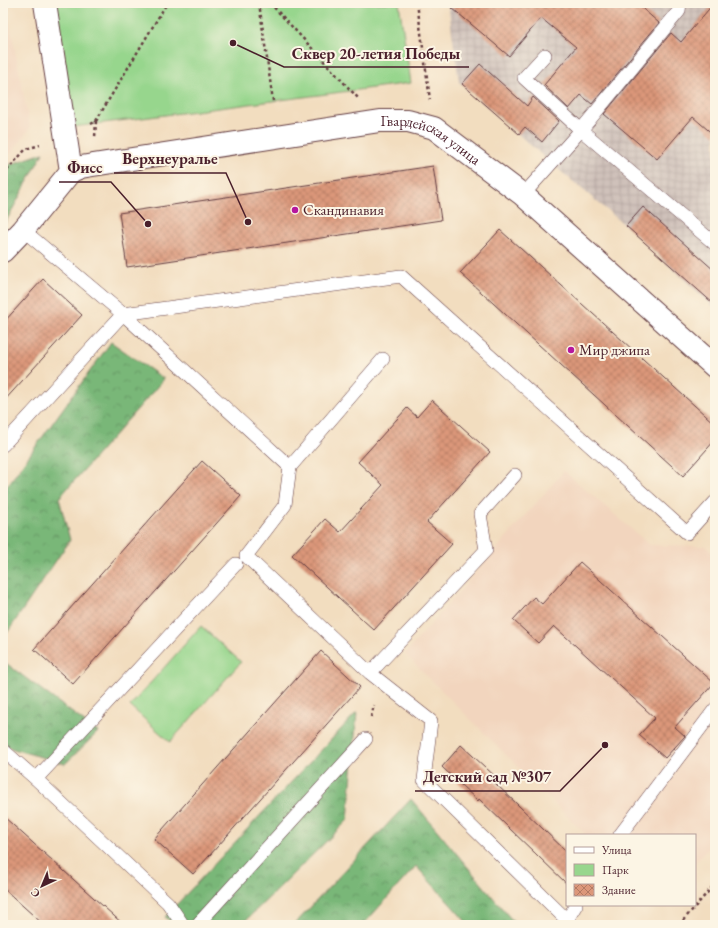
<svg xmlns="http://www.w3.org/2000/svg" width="718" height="928" viewBox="0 0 718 928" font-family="'EB Garamond',serif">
<defs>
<pattern id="industrial-grid" width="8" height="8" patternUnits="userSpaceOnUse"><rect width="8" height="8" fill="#cfc1ba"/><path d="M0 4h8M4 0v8" fill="none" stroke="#b3a5a0"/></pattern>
<pattern id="forest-crowns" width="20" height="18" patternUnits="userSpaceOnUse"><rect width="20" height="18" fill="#79b778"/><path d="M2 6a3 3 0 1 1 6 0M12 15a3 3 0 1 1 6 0" fill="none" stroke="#659463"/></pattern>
<pattern id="building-cross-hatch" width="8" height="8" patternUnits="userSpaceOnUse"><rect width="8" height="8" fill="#dc977a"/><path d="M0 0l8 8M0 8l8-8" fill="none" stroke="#b47b64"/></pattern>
</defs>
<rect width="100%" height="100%" fill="#fcf5e5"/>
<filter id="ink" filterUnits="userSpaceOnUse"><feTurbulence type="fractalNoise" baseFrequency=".025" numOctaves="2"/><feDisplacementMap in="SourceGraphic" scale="8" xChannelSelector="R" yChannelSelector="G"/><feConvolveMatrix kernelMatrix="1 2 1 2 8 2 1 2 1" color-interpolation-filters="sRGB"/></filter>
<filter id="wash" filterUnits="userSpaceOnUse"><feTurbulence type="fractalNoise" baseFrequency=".012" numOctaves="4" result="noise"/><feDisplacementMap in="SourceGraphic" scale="16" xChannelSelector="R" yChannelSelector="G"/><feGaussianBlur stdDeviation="0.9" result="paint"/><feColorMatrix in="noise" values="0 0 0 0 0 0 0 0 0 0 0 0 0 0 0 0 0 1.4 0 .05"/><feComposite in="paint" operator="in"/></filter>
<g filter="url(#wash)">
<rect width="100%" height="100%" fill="#f2ddbf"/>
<path fill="#f2d5be" d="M3 3H6L30 128 3 164Z
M564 471 650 545 705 546 715 555V842L695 862V835H586L405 654Z"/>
<path fill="url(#industrial-grid)" d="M448 3H715V308L626 226 551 163 459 82Z"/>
<path fill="url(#forest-crowns)" stroke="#626b52" d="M43 153 3 227V167Z
M111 342 164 379 59 498 70 540 3 639V489H5Z
M3 661 98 732 65 764 3 746Z
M357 712 348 820 241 925H175L165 917Z
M411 799 516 925H469L416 866 363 925H294Z"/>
<path fill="#97d68d" stroke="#707a5c" d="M54 3H399L411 83 73 127Z
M201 626 241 662 170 742 130 706Z"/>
<g id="blocks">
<path fill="url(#building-cross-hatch)" d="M446 3H636L659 23 592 104 581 95 569 109 544 85 576 47 541 18 509 56Z
M714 3H715V136L693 117 657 159 604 114 671 33 681 42Z
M480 64 527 106 533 97 559 121 542 142 525 127 519 134 462 84Z
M433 166 441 220 127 267 119 213Z
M643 207 715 271V305L626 226Z
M500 230 715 424V440L683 476 460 273Z
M43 279 82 315 3 402V323Z
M432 400 490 452 427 522 452 544 374 630 292 555 325 519 340 532 383 485 358 462 407 408 417 417Z
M202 461 241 496 73 684 34 649Z
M580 562 714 683 675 727 685 736 665 758 639 735 655 718 554 626 538 643 513 620 534 597 542 604Z
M321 651 360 687 193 874 154 839Z
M461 745 498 779 495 783 567 852V884L479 799 478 801 442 767Z
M3 816 124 925H44L3 888Z"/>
</g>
</g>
<g filter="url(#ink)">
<use href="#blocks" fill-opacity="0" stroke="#633c41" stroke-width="1"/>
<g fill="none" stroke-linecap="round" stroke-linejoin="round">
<defs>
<path id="lane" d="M545 55 524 78 581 130 715 244
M523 195 581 130 679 11 680 3
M23 230 123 314 290 467 285 505 246 556 370 673 431 721 424 780 572 925
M3 445 123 314 401 276 687 533 715 502
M290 467 383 359
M370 673 486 550 480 514 515 475
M3 750 36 779 168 903 183 925
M36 779 236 564
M620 835 715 709
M567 920 576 905
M197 925 366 739"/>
<g id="street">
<path id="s1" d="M71 171 81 167 93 165 380 121H408L434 128 523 195 715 367"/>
<path d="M3 251 23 230 71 171 45 3"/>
</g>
</defs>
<use href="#lane" stroke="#633c41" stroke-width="14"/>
<use href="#street" stroke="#633c41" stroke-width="24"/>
<path stroke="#633c41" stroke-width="2.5" stroke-dasharray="3 3" stroke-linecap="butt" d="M259 3 273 101
M270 3 358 98
M417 3 430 100
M96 121 167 3
M91 124 96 121 95 138
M3 175 26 149 40 145
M371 717 374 705
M679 925 715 884"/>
<use href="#lane" stroke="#fff" stroke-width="13"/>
<use href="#street" stroke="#fff" stroke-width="22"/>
</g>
</g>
<g fill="#b5179e" stroke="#fcf5e5" stroke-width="1.5">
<circle cx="295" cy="210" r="4"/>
<circle cx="571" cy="350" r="4"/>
</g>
<g text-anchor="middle" stroke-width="4" stroke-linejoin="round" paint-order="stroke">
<g font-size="15" fill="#4a1f2b" stroke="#fcf5e5">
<text dy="5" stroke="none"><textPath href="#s1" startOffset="369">Гвардейская улица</textPath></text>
</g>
<g font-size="15" fill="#4a1f2b" stroke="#fcf5e5" text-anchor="start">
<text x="303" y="215">Скандинавия</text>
<text x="579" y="355">Мир джипа</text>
</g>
</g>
<path fill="none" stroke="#4a1f2b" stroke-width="1.5" d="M233 43L284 67H469M248 222L226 173H114M148 224L111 182H59M605 745L560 791H415"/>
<g fill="#4a1f2b" stroke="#fcf5e5" stroke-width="1.5">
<circle cx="233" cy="43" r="4"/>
<circle cx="248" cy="222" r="4"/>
<circle cx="148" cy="224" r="4"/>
<circle cx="605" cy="745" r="4"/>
</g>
<g font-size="16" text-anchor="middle" font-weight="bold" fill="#4a1f2b" stroke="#fcf5e5" stroke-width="4" stroke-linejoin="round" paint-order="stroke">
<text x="376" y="59">Сквер 20-летия Победы</text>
<text x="170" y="164">Верхнеуралье</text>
<text x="85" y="173">Фисс</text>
<text x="487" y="782">Детский сад №307</text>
</g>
<rect width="718" height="928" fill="none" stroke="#fcf5e5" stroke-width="16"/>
<rect x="566" y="834" width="130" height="72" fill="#fcf5e5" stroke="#b59f9b"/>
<rect x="574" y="847" width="20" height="6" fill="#ffffff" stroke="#b59f9b"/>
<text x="602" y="854" font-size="12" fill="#4a1f2b">Улица</text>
<rect x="574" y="864" width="20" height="12" fill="#97d68d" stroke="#b59f9b"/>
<text x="602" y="874" font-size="12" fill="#4a1f2b">Парк</text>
<rect x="574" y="884" width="20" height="12" fill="url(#building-cross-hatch)" stroke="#b59f9b"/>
<text x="602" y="894" font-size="12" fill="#4a1f2b">Здание</text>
<g transform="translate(42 886) rotate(224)" stroke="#fcf5e5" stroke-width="3" paint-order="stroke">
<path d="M0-3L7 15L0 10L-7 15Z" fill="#4a1f2b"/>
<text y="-6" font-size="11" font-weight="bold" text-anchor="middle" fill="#4a1f2b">С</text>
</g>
</svg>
